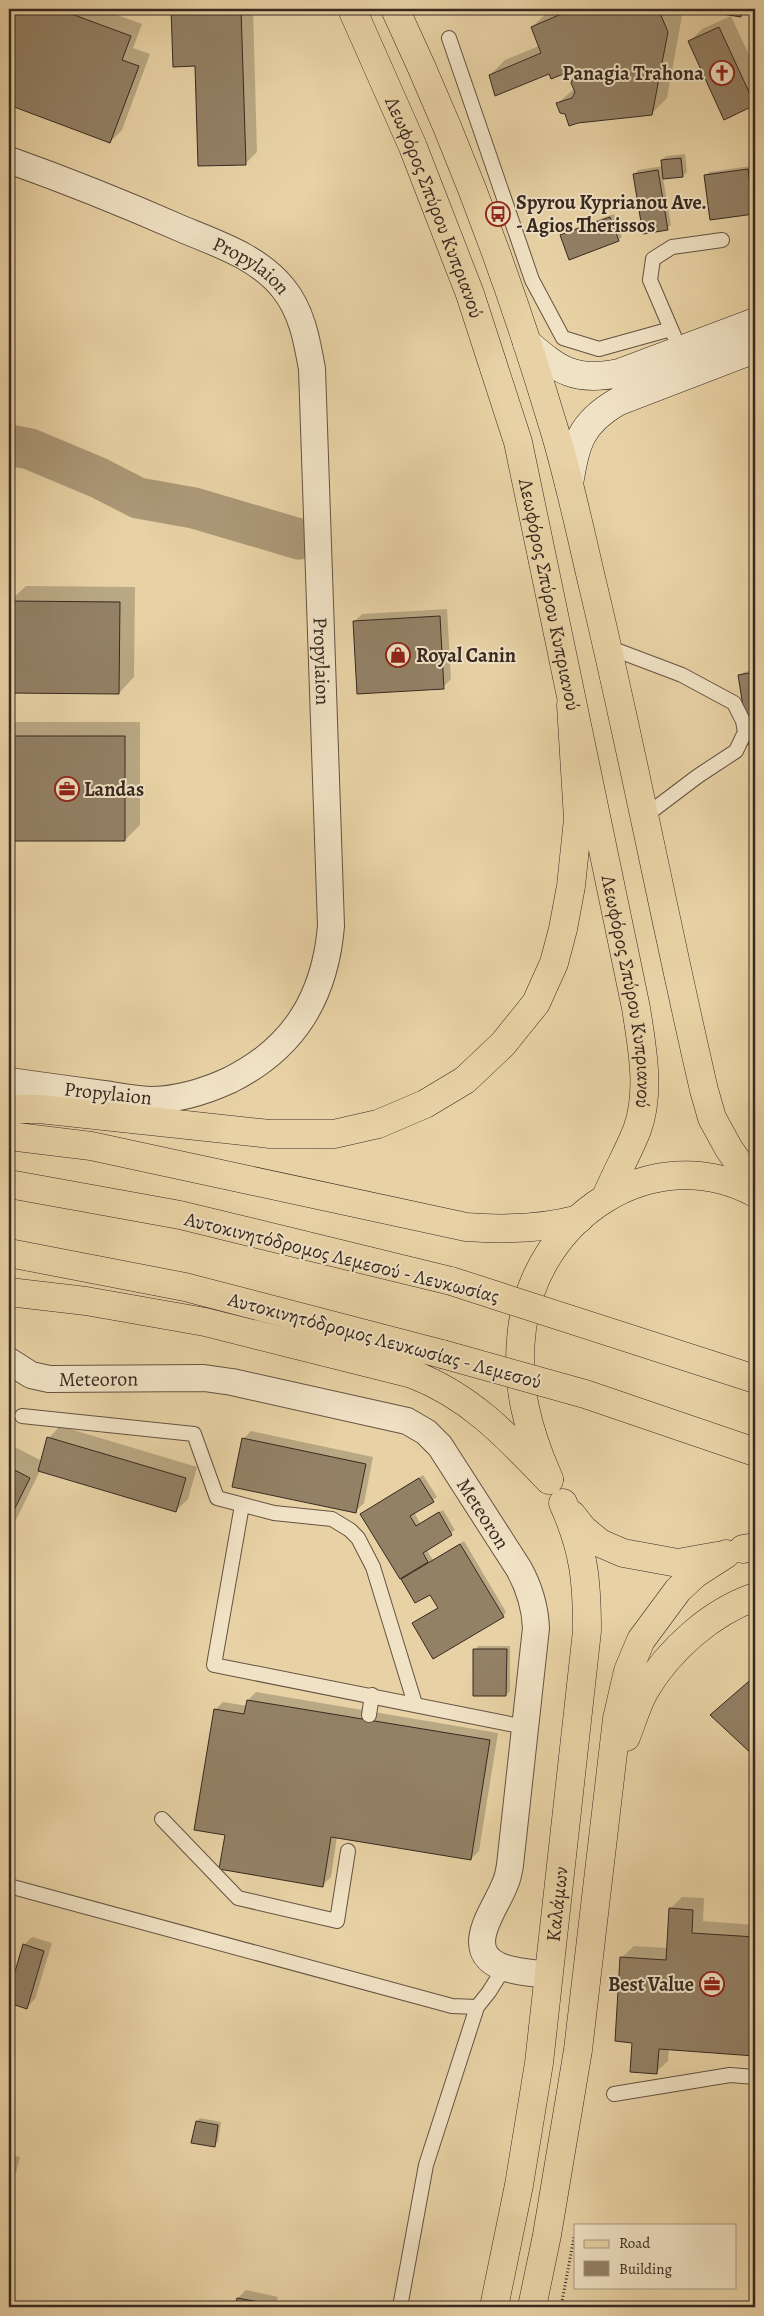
<svg xmlns="http://www.w3.org/2000/svg" width="764" height="2316" viewBox="0 0 764 2316" font-family="Alegreya,serif">
<rect width="100%" height="100%" fill="#e8d2a5"/>
<filter id="stains"><feTurbulence type="fractalNoise" baseFrequency=".004" numOctaves="4"/><feColorMatrix values="0 0 0 0 .2 0 0 0 0 .09 0 0 0 0 .02 0 0 0 .5 -.17"/></filter>
<radialGradient id="worn" r=".72"><stop offset=".6" stop-color="#630" stop-opacity="0"/><stop offset="1" stop-color="#630" stop-opacity=".3"/></radialGradient>
<path fill="#0003" d="M9 9H100L142 24 133 48 150 54 122 130 110 142 9 103Z
M172 9H253L257 152 245 164 196 65H174Z
M554 9H679L682 16 667 98 651 114 566 113 557 104 575 88 572 70 490 75 505 60 539 46 532 27 548 12Z
M693 9H747L740 16Z
M731 16 755 68V104L690 41 702 29Z
M685 154 687 172 683 176 663 178 671 225 667 228 635 174 638 170 663 166 662 160 666 156Z
M751 166 755 195 754 213 706 176 709 172Z
M614 214 622 237 618 240 561 236 565 232Z
M26 586 135 587 134 677 119 693 10 601Z
M447 609 451 679 443 687 354 622 362 614Z
M755 670V767H754L740 675 744 672Z
M11 722H140V825L125 840H9V724Z
M60 1426 197 1467 188 1499 176 1511 40 1471 9 1534V1444L42 1461 49 1438Z
M251 1431 373 1457 364 1503 356 1511 243 1439Z
M423 1475 437 1497 414 1512 420 1523 443 1510 455 1530 426 1549 433 1560 464 1541 506 1612 503 1616 417 1620 439 1607 430 1593 416 1602 362 1514Z
M478 1646H510V1691L506 1695 475 1650Z
M755 1676V1755L712 1715Z
M256 1692 498 1733 479 1851 471 1859 337 1836 331 1877 323 1885 226 1834 215 1710 223 1702 247 1706 248 1700Z
M682 1897 704 1898 703 1921 755 1925V2055L669 2048 668 2061 656 2072 633 2041 622 1957 634 1946 668 1948 670 1909Z
M32 1937 52 1943 35 1999 27 2007 9 2002V1996L24 1945Z
M200 2118 221 2122 218 2142 214 2146 197 2121Z
M9 2154 20 2157 16 2173 9 2180Z
M246 2290 278 2297 277 2301 306 2307H236L238 2298Z"/>
<g fill="none" stroke-linecap="round" stroke-linejoin="round">
<path stroke="#ac9978" stroke-width="41" d="M9 445 30 449 99 478 138 498 194 508 299 539"/>
</g>
<path fill="#938166" stroke="#372921" d="M9 9H58L131 36 122 60 139 66 110 143 9 105Z
M171 9H241L246 165 198 166 195 66 173 67Z
M573 9H652L660 13 668 32 652 115 578 123 569 126 565 114 560 113 556 103 572 98 575 92 571 83 573 78 571 71 551 79 549 74 495 96 489 75 541 53 531 27Z
M691 9H742L741 17Z
M719 27 755 105 724 120 688 41Z
M681 158 683 177 663 179 661 160Z
M748 169 754 214 710 220 704 175Z
M658 170 668 230 643 234 633 174Z
M610 217 619 241 569 260 560 235Z
M9 601 120 602 119 694 9 693Z
M440 616 444 689 357 694 353 621Z
M755 672V768L753 769 738 675Z
M9 736H125V841H9Z
M47 1437 186 1478 176 1512 38 1471Z
M242 1438 366 1464 356 1513 232 1487Z
M9 1467 30 1478 9 1520Z
M419 1478 434 1502 410 1516 416 1526 439 1512 452 1535 423 1553 428 1562 400 1579 360 1514Z
M460 1544 504 1617 433 1659 412 1623 438 1608 430 1595 415 1603 401 1579Z
M473 1649H507L506 1696H473Z
M755 1676V1757L710 1715Z
M247 1700 490 1740 471 1860 331 1837 323 1887 219 1869 225 1835 194 1830 214 1709 244 1714Z
M669 1908 693 1910 692 1933 755 1937V2056L659 2049 657 2074 630 2072 632 2043 615 2041 620 1957 666 1960Z
M23 1944 44 1951 27 2009 9 2003V1992Z
M196 2121 218 2125 215 2147 191 2143Z
M237 2298 271 2304 270 2307H235Z"/>
<g fill="none" stroke-linecap="round" stroke-linejoin="round">
<defs>
<path id="service" d="M449 38 532 280 563 338 599 349 671 329
M674 336 650 280 653 259 672 247 722 240
M608 647 682 675 734 703 743 721 745 732 736 751 698 776 645 816
M22 1416 194 1434 217 1498 274 1513 332 1519 350 1530 358 1538 373 1567 415 1704
M242 1505 214 1665 525 1727
M369 1715 372 1695
M162 1819 238 1898 337 1921 348 1851
M9 1886 452 2006 477 2007 489 1992 504 1968
M614 2094 730 2075 755 2077
M400 2307 426 2165 477 2007"/>
<g id="minor">
<path id="s1" d="M9 160C68 181 125 204 182 229 218 244 258 257 283 288 302 311 307 341 312 369L331 926C325 997 294 1048 230 1080 204 1092 177 1100 149 1100 134 1099 118 1096 103 1094 72 1090 40 1085 9 1081"/>
<path id="s2" d="M9 1361 31 1375 49 1379 204 1378 232 1382 407 1421 426 1432 440 1446 519 1569C530 1589 535 1606 536 1628L510 1865C509 1871 508 1878 505 1884 496 1909 460 1950 502 1967 516 1972 533 1973 548 1975"/>
</g>
<path id="secondary" d="M527 343C560 371 575 382 619 373L755 322
M569 484C576 443 580 424 617 402L755 349"/>
<g id="primary">
<path id="s3" d="M352 9 413 147 470 294 518 442 636 1008C642 1047 651 1092 637 1130 628 1153 615 1175 606 1197"/>
<path d="M395 9C459 145 512 288 555 432 570 483 581 535 593 586 633 753 665 922 704 1090L712 1118 729 1149 755 1186"/>
<path d="M549 1479C527 1429 515 1384 522 1329 535 1219 651 1138 755 1193"/>
<path d="M572 1515 583 1529 600 1543 623 1553 678 1563 717 1556"/>
<path d="M626 1737C632 1722 637 1704 645 1690 669 1650 711 1612 755 1597"/>
<path id="s4" d="M494 2307 519 2185 539 2063 587 1631C587 1580 584 1550 563 1503"/>
<path d="M532 2307 547 2235 578 2050 617 1719 628 1671 641 1640 678 1590 695 1574 726 1554"/>
</g>
<path id="trunk" d="M9 1109H39L270 1134H334L378 1124 425 1104 465 1080 503 1044 536 1003 554 963 563 929 571 886 578 819 571 705
M9 1136 91 1146 466 1227C504 1230 542 1229 579 1219
M9 1184 180 1215 451 1281
M9 1253 185 1287 442 1354
M9 1292 86 1301 205 1322 412 1374C470 1396 507 1436 549 1480
M743 1549 755 1547"/>
</defs>
<use href="#service" stroke="#635342" stroke-width="16"/>
<use href="#minor" stroke="#635342" stroke-width="28"/>
<use href="#secondary" stroke="#372921" stroke-width="29"/>
<use href="#primary" stroke="#372921" stroke-width="29"/>
<use href="#trunk" stroke="#372921" stroke-width="29"/>
<path stroke="#372921" stroke-width="3" stroke-dasharray="1 2.5" stroke-linecap="butt" d="M561 2307 574 2237"/>
<use href="#service" stroke="#f0e2c4" stroke-width="14"/>
<use href="#minor" stroke="#f0e2c4" stroke-width="26"/>
<use href="#secondary" stroke="#f0e2c4" stroke-width="28"/>
<use href="#primary" stroke="#e8d2a5" stroke-width="28"/>
<use href="#trunk" stroke="#e8d2a5" stroke-width="28"/>
<defs>
<path id="trunk-bridge" d="M451 1281 755 1379
M442 1354 585 1394 755 1452"/>
</defs>
<use href="#trunk-bridge" stroke="#372921" stroke-width="29" stroke-linecap="butt"/>
<use href="#trunk-bridge" stroke="#e8d2a5" stroke-width="28"/>
</g>
<defs>
<symbol id="church-ring" viewBox="-11 -11 22 22"><circle r="9.5" fill="#f0e2c4" stroke="#8f2418" stroke-width="1.5"/><path d="M-1.2-6h2.4v3.5h3.3v2.4h-3.3V6h-2.4V-.1h-3.3v-2.4h3.3Z" fill="#8f2418"/></symbol>
<symbol id="bus-ring" viewBox="-11 -11 22 22"><circle r="9.5" fill="#f0e2c4" stroke="#8f2418" stroke-width="1.5"/><path d="M-5-6H5V4H4V6H2V4H-2V6H-4V4H-5ZM-3.5-4V0h7V-4ZM-3.5 1.2v1.5H-2V1.2ZM2 1.2v1.5H3.5V1.2Z" fill="#8f2418"/></symbol>
<symbol id="shop-ring" viewBox="-11 -11 22 22"><circle r="9.5" fill="#f0e2c4" stroke="#8f2418" stroke-width="1.5"/><path d="M-5-2.5h2.3a2.7 3.5 0 0 1 5.4 0H5L5.5 6h-11ZM-1.5-2.5h3a1.5 2.3 0 0 0-3 0Z" fill="#8f2418"/></symbol>
<symbol id="office-ring" viewBox="-11 -11 22 22"><circle r="9.5" fill="#f0e2c4" stroke="#8f2418" stroke-width="1.5"/><path d="M-6-3h4V-5.5h4V-3h4V5H-6ZM-1-4.5V-3h2v-1.5ZM-6 0V1H6V0Z" fill="#8f2418"/></symbol>
</defs>
<g fill-rule="evenodd">
<use href="#church-ring" x="708" y="59" width="28" height="28"/>
<use href="#bus-ring" x="484" y="200" width="28" height="28"/>
<use href="#shop-ring" x="384" y="641" width="28" height="28"/>
<use href="#office-ring" x="53" y="775" width="28" height="28"/>
<use href="#office-ring" x="698" y="1970" width="28" height="28"/>
</g>
<g text-anchor="middle" stroke-width="4" stroke-linejoin="round" paint-order="stroke">
<g font-size="20" font-weight="bold" fill="#372921" stroke="#f0e2c4" text-anchor="start">
<text x="704" y="80" text-anchor="end">Panagia Trahona</text>
<text x="516" y="209">Spyrou Kyprianou Ave.<tspan x="516" dy="23">- Agios Therissos</tspan></text>
<text x="416" y="662">Royal Canin</text>
<text x="84" y="796">Landas</text>
<text x="694" y="1991" text-anchor="end">Best Value</text>
</g>
<g font-size="20" fill="#372921" stroke="#f0e2c4">
<text dy="7" stroke="none"><textPath href="#s3" startOffset="215">Λεωφόρος Σπύρου Κυπριανού</textPath></text>
<text dy="7" stroke="none"><textPath href="#s1" startOffset="265">Propylaion</textPath></text>
<text dy="7" stroke="none"><textPath href="#s3" startOffset="620">Λεωφόρος Σπύρου Κυπριανού</textPath></text>
<text dy="7" stroke="none"><textPath href="#s1" startOffset="684">Propylaion</textPath></text>
<text dy="7" stroke="none"><textPath href="#s3" startOffset="1025">Λεωφόρος Σπύρου Κυπριανού</textPath></text>
<text transform="translate(108 1093) rotate(6)" y="7">Propylaion</text>
<text transform="translate(342 1257) rotate(14)" y="7">Αυτοκινητόδρομος Λεμεσού - Λευκωσίας</text>
<text transform="translate(385 1340) rotate(15)" y="7">Αυτοκινητόδρομος Λευκωσίας - Λεμεσού</text>
<text dy="7" stroke="none"><textPath href="#s2" startOffset="94">Meteoron</textPath></text>
<text dy="7" stroke="none"><textPath href="#s2" startOffset="529">Meteoron</textPath></text>
<text dy="7" stroke="none"><textPath href="#s4" startOffset="408">Καλάμων</textPath></text>
</g>
</g>
<rect width="764" height="2316" fill="none" stroke="#e8d2a5" stroke-width="30"/>
<rect x="10" y="10" width="744" height="2296" fill="none" stroke="#372921" stroke-width="2.5"/>
<rect x="15" y="15" width="734" height="2286" fill="none" stroke="#372921"/>
<rect x="574" y="2224" width="162" height="65" fill="#f0e2c4" stroke="#a69883"/>
<rect x="584" y="2240" width="25" height="8" fill="#e8d2a5" stroke="#a69883"/>
<text x="619" y="2248" font-size="15" fill="#372921">Road</text>
<rect x="584" y="2261" width="25" height="15" fill="#938166" stroke="#a69883"/>
<text x="619" y="2274" font-size="15" fill="#372921">Building</text>
<rect width="100%" height="100%" filter="url(#stains)"/>
<rect width="100%" height="100%" fill="url(#worn)"/>
</svg>
